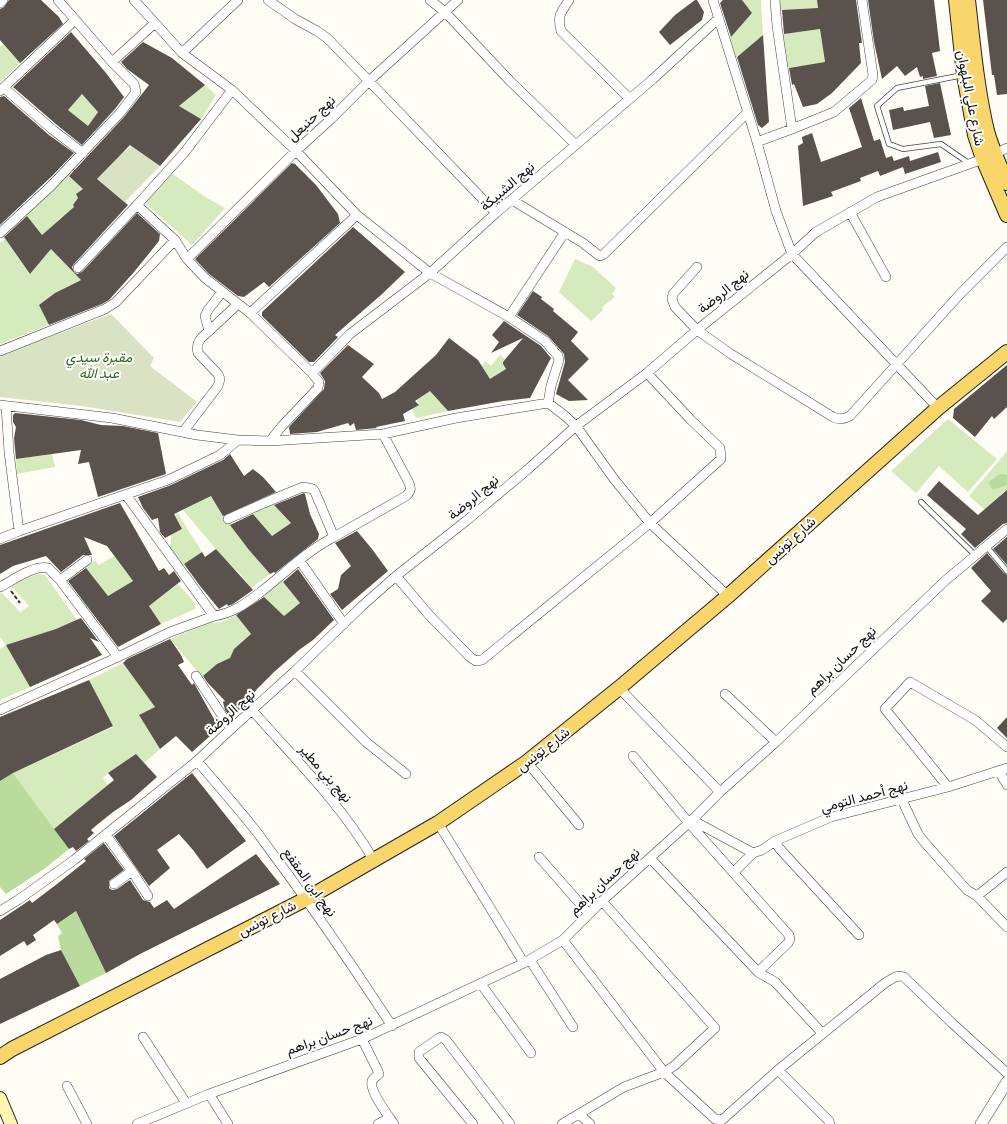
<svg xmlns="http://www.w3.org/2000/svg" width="1007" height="1124" viewBox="0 0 1007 1124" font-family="Bitter,Vazirmatn,serif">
<rect width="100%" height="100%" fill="#fffdf5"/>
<path fill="#d5ebbd" d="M742 0H761L763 35 733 60 730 38 752 13Z
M778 0H817L818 8 778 11Z
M820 29 825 63 784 68 782 34Z
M3 44 20 63 0 82V47Z
M205 85 216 95 201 119 179 106Z
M82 94 98 111 94 118 101 124 97 133 68 110Z
M170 172 207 198 225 208 192 245 143 201Z
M66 173 83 189 76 194 78 198 73 205 79 212 63 216 42 235 24 213Z
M5 239 30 274 51 249 81 279 55 293 40 305 49 325 0 344V243Z
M575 259 593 267 616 288 612 294 615 297 602 307 603 310 591 321 559 292Z
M500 355 505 359 502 363 506 369 495 376 494 386 482 366 485 361 491 366Z
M430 391 448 411 416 418 412 409 419 405 417 400Z
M948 419 997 459 968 492 939 466 916 493 891 471Z
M1007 451V493L1005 491 985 510 969 496Z
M52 454 55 467 17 474 16 459Z
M211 496 249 550 270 574 251 588 240 574 226 561 183 510Z
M169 504H172L202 552 183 565 167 547 171 544V535L182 529Z
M273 504 291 523 272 536 253 514Z
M114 556 133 581 85 609 80 599 98 584 84 567 95 560 99 565Z
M38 574 45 575 77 620 30 687 0 700V649L6 645 0 637V593L1 592 20 612 29 606 9 584Z
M280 579 300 603 286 614 279 627 274 607 262 596Z
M178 584 195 603V609L161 624 149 606Z
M236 615 251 634 234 649 230 658 217 665 202 677 170 639 210 622 220 623Z
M123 663 155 707 139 715 160 749 144 763 108 773 103 778 108 785 54 829 13 773 113 727 89 680Z"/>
<path fill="#b9dc9c" d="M1003 474 1007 475V485L993 490 988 483 998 475Z
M13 773 69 849 44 869 6 894 0 887V781Z
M76 911 106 973 80 986 61 950 58 936 62 933 57 924Z"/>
<path fill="#d9e3c4" d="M132 146 160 166 125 202 97 179 121 154Z
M111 314 154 358 150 366 197 402 180 422 82 406 0 397V355Z"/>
<path fill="#5a524d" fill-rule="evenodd" d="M9 0H41L59 17 63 24 20 63 0 40V9L4 7Z
M695 0H697L704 12 702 20 670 45 659 32 675 15Z
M723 0H742L752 13 731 37 720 3Z
M817 0H856L862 43H859L861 63 832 93 817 104 803 107 794 84 792 85 789 68 825 62 820 29 784 34 782 10 818 8Z
M868 0H934L940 51 932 53 937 76 923 79V76L920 77 917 67 905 76 897 66 882 79 874 42Z
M983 0H1007V94L997 95 994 75H992Z
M71 32 106 73 124 97 115 109 82 145 57 125 13 87ZM82 94 98 112 88 126 68 110Z
M763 35 769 122 762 128 758 125 737 57Z
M143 42 172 58 205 85 179 106 201 119 160 166 130 145 97 179 128 205 74 264 72 267 74 272 77 274 82 272 137 213 160 234 159 241 134 272 109 300 102 304 49 325 39 305 55 293 81 280 51 249 30 274 4 237 27 216 42 235 74 207 73 205 78 198 76 194 83 189 69 176 124 117 149 85 127 69 121 62Z
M940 83 951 135 934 138 930 122 893 130 889 110 903 107 904 111 929 106 925 86Z
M4 96 49 135 74 153 53 175 0 225V97Z
M861 98 874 141 880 139 886 158 892 156 894 161 909 156 910 161 938 152 941 162 905 174 903 167 880 176 878 171 860 178 861 181 831 192 833 196 803 206 798 146 803 143 802 137 812 133 821 162 862 147 849 108Z
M292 163 295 164 316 185 338 214 340 223 269 287 264 282 244 297 238 296 209 274 195 259Z
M353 227 405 272 381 295 335 335 338 337 314 362H309L262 316V312Z
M533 291 542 297 541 299 554 309 553 311 578 332 571 341 589 359 568 380 588 400 569 401 556 394 565 362 564 354 548 336 517 315Z
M504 321 541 346 551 358 530 398 503 401 448 411 430 391 415 401 419 405 403 414 405 421 376 427 377 428 356 430 354 423 350 426 348 423 317 432 290 434 289 427 324 389 325 381 320 373 348 345 374 364 362 377 379 393 382 399 395 392 436 355 449 338 478 360 490 379 506 369 503 364V362L523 338 491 353 499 342 492 335Z
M1007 365V407L994 419 992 416 975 437 953 418 954 409Z
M15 413 81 420 101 425 123 426 158 433 166 474 98 497 89 462 78 464 81 450 16 459 14 438 16 427 13 422V415Z
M230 454 244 476 253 469 263 477 276 492 223 516 211 496 174 514 182 529 165 538 160 532 158 518 152 520 143 508 138 497 171 485 223 460Z
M939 481 978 515 1007 490V523L1003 524 975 548 961 534 966 529 927 495Z
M304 493 305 494 310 514 319 534 318 539 275 573 274 572 270 574 249 550 230 525 253 514 272 536 291 523 274 505Z
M120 503 159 571 164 568 169 575 174 571 181 581 149 606 161 624 118 647 68 581 86 568 108 596 133 581 107 546 84 537 92 555H83L61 572 46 556 13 566 0 574V545Z
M357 531 372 549 388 571 342 610 330 594 338 589 341 575 351 566 335 543Z
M1007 537V565L993 549Z
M216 549 253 590 233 604 228 606 227 604 219 609 200 586 184 564 202 552 205 557Z
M987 553 1004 573 1007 575V619L1003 623 981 601 991 591 971 568Z
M298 569 334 620 313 640 299 650 274 672 257 689 245 706 230 717 225 710 223 702 225 701 207 682 203 676 217 664 230 658 234 649 251 634 236 615 264 597 284 616 300 603 283 582Z
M81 618 99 642 90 638 102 655 30 687 6 645 56 629Z
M170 639 181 655 184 662 178 665 192 685 194 683 219 728 192 752 176 736 160 749 139 715 155 707 123 663 127 659Z
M89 680 113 726 13 773 0 781V717Z
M1007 717V738L997 728Z
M136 754 157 777 131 800 113 812 98 824 91 830 94 833 87 839 89 841 76 851 73 847 69 849 54 829 114 780 108 773Z
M192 773 246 841 207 869 193 850 179 834 157 850 170 868 149 886 114 836Z
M104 843 124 870 109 881V888L112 890 117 889 130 880 143 900 146 901 150 902 154 908 167 900 174 909 256 854 280 884 140 954 106 973 76 911 57 924 54 920 33 935 36 940 27 946 24 941 0 956V920L30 900 32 903 57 884 86 861 84 859Z
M61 950 80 986 0 1024V979L46 955Z"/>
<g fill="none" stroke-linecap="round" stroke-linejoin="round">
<defs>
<path id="service" d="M963 75 897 88 877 106 889 144 903 149 941 144 970 164
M921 502 975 555
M986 546 1007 571"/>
<path id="minor" d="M134 0 155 23
M268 0 295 19 317 31 327 38 369 81 496 213
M430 0 445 12 510 81 576 145
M569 0C561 13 557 15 561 31L630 99
M713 0 757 142 776 211 792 254 938 408
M775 0 777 26 792 129 834 112 872 80 873 75 862 0
M0 3 3 0
M182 53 238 0
M112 62 155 23 182 53 232 90 296 151 357 215 430 273 509 317 545 341 558 356 559 360 551 386 548 403
M4 88 53 130 83 153
M232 90 184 153 137 205 175 240 187 259 205 278 250 313 312 373 319 382 318 388 282 426 270 441
M0 91 75 20
M757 142 792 129
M512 200 583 243 597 254 600 256 604 254 747 113
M850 212 886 277
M0 233 51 186 120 113 136 92 134 84 112 62 58 0
M187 259 296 151 331 119 369 81 458 0
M697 267 673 294 672 299 675 307 697 330 731 354 833 417C840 420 844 419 850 416L960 294 1007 247
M78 268 137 205
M222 292 208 310 205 316 209 331 238 304
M250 313 357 215
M509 317 565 232
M0 351 105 309 116 302 175 240
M312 373 350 334 430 273 496 213 653 79 718 19
M0 405 112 418 197 435 238 440 270 441 383 434 456 418 548 403 564 415 576 426 614 479 650 523 728 596
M6 406 9 452 19 531
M183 432 218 386 220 379 218 374 198 353C195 342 202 337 209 331
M126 495 214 616C236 613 250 600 267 587 288 570 310 549 334 537L315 492 313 489 303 487 264 503 228 519
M334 537 406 496C412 491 411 487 408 481L383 434
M0 539 19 531 168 480 220 455 238 440
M300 561 344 624
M396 576 429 615 470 657 476 661 482 660 650 523 721 459 720 448 691 420 647 373
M60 580 87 560
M0 587C13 580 34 565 48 568L60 580 118 657
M295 671 366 742 406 774
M196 676 231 729
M619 688 720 792
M725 694 776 742
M0 710 118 657 170 632 214 616
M252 710C294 758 341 804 373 859
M633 756 689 823 789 935 790 939 788 943 758 972
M197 761C217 784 237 807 256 831 304 895 349 960 392 1026
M527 762 579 825
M999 771 1007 785
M948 787 885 709 910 682 975 720 1007 747
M902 800 918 834 925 843 967 890 977 896 1007 927
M692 820 753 853 762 850 775 841 831 817 948 787 1007 768
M438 823 524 963
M106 835 132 871 148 896
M775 841 779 848 859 935
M539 857 589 914
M650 858 758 972 775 982 822 1033
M734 872 753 853
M114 884 132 871
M977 896 1007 872
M602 901 715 1028 674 1066 664 1072 715 1119 722 1120 778 1070 885 983 895 977 900 976 904 977 952 1023 1007 1073
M0 911 18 900 74 860 197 761 231 729 295 671 362 606 396 576 466 521 527 470 576 426 647 373 697 330 792 254 816 232 877 197 983 159 1007 148
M530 960 573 1027
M481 984 531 1053
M143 1037 186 1103
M362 1039 378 1071 379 1074C377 1076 373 1078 372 1081 369 1091 388 1115 394 1124
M778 1070 829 1121 830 1124
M67 1086 87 1124
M209 1094 228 1124
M579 1114 590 1124
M137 1124 209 1094 362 1039 524 963 563 940 602 901 692 820 720 792 776 742 946 580 1007 529
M378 1124 390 1118
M473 1124 419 1058V1052L439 1038 441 1037 446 1040 510 1124
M562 1124 624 1087 664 1072 563 940"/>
<path id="tertiary" d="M981 1124 1007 1082"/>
<path id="secondary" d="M0 1098 11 1124"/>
<path id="primary" d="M956 0 964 75 975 135 983 159 1007 215
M968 0C973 44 977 89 987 131 992 149 1000 166 1007 183
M0 1057 12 1049 306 899 438 823 527 762 619 688 728 596 938 408 1007 352"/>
</defs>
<use href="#service" stroke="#444" stroke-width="6"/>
<use href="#minor" stroke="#444" stroke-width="10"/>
<use href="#tertiary" stroke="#444" stroke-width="12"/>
<use href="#secondary" stroke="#333" stroke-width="14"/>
<use href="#primary" stroke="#222" stroke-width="16"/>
<path stroke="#333" stroke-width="2" stroke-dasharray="4 2" stroke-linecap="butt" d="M11 591 20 603"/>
<use href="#service" stroke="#fff" stroke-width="4.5"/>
<use href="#minor" stroke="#fff" stroke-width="9"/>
<use href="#tertiary" stroke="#fff" stroke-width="11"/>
<use href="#secondary" stroke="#fff6b0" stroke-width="12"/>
<use href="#primary" stroke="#f9d66b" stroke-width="14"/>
</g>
<g text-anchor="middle" stroke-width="4" stroke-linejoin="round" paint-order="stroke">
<g font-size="14" fill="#111" stroke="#fff">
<text transform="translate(971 98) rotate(79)" y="5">شارع علي البلهوان</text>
<text transform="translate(311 118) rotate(-43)" y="5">نهج حنبعل</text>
<text transform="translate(507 186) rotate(-41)" y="5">نهج الشبيكة</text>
<text transform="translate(723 291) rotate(-39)" y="5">نهج الروضة</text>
<text transform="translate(473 497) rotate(-40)" y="5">نهج الروضة</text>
<text transform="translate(790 540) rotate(-42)" y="5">شارع تونس</text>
<text transform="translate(841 660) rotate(-44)" y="5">نهج حسان براهم</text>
<text transform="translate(230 712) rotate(-42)" y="5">نهج الروضة</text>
<text transform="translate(543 749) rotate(-38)" y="5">شارع تونس</text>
<text transform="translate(326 773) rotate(49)" y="5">نهج بني مطير</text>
<text transform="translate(864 796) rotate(-15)" y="5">نهج أحمد التومي</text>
<text transform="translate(604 881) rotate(-43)" y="5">نهج حسان براهم</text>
<text transform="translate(310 882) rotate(54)" y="5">نهج ابن المقفع</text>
<text transform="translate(267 918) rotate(-27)" y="5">شارع تونس</text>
<text transform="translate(329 1035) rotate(-20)" y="5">نهج حسان براهم</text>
</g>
<g font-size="14" font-style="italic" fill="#2f6b1f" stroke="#fff">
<text x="99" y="362">مقبرة سيدي<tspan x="99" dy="16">عبد الله</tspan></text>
</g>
</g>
</svg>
